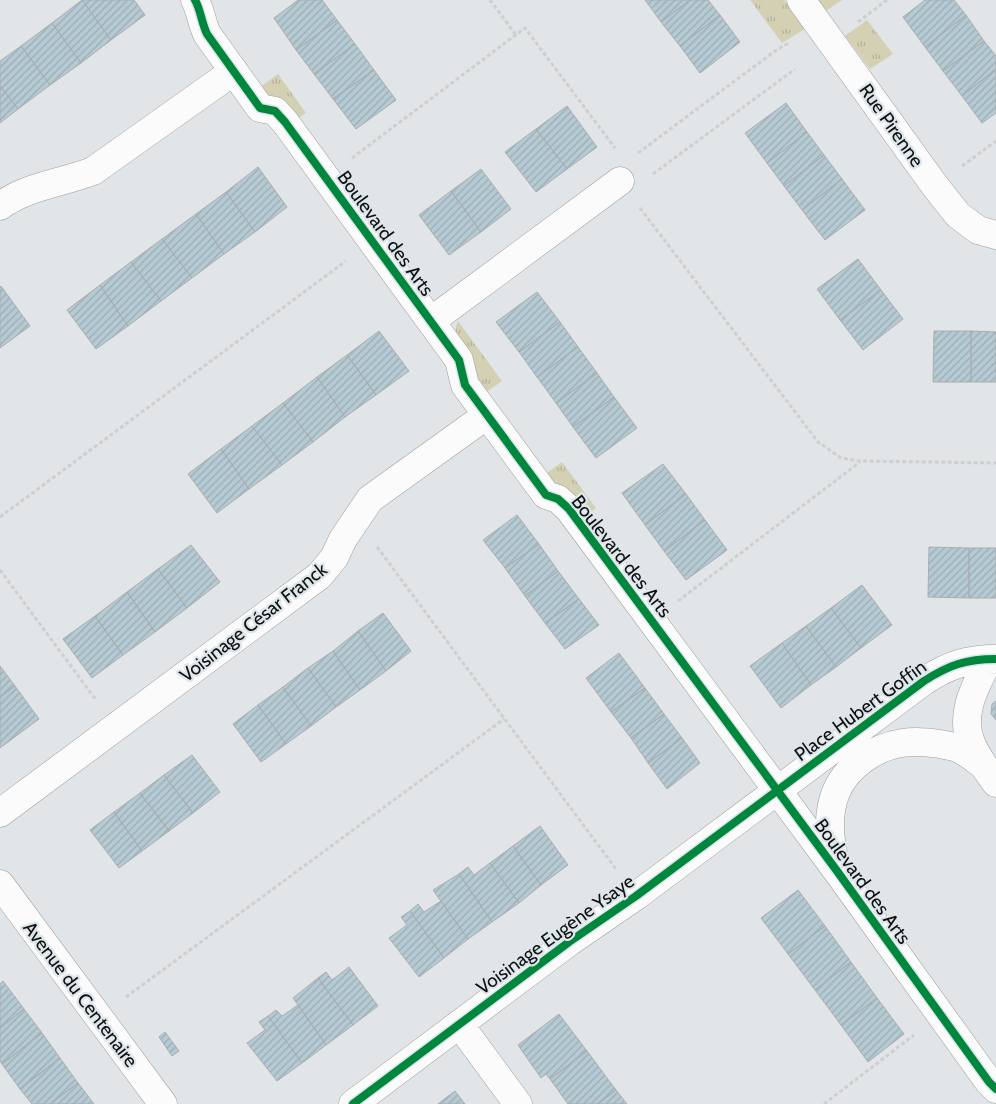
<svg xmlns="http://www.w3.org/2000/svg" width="996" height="1104" viewBox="0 0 996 1104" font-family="Cabin,sans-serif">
<defs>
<pattern id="grass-tufts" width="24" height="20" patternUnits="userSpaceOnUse" patternTransform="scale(1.25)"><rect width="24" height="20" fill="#d4d0b4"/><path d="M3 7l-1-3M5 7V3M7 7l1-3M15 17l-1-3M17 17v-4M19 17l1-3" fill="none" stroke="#b5b29a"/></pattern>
<pattern id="building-hatch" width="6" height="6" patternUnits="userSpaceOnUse" patternTransform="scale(1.25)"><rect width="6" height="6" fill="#b5cad3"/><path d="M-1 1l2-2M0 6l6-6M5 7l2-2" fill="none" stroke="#9aacb4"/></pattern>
</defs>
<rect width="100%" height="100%" fill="#e2e5e7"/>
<path fill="url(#grass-tufts)" d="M750 0H784L805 29 782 43Z
M818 0H842L826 11Z
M867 20 893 54 870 69 845 36Z
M278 74 306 113 296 120 259 88Z
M458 321 502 381 484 394 456 336V326Z
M562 462 596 508 586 515 563 491 544 475Z"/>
<path fill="url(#building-hatch)" stroke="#aaadaf" d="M82 0H134L145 15 111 40Z
M82 0 111 40 81 63 52 23Z
M298 0H322L337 20 296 50 274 18Z
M645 0H690L661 22Z
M690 0H708L720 15 680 46 661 22Z
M925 0H954L966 15 925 47 903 17Z
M720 15 740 42 700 73 680 46Z
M966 15 984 41 943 71 925 47Z
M337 20 355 44 314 74 296 50Z
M52 23 81 63 50 85 21 46Z
M984 41 996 56V69L962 96 943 71Z
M355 44 374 70 333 99 314 74Z
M21 46 50 85 18 109 0 86V61Z
M996 69V113L982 123 962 96Z
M374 70 396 100 356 129 333 99Z
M0 86 18 109 0 123Z
M786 103 807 132 767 163 745 133Z
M567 106 597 147 567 169 536 129Z
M536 129 567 169 536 192 505 152Z
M807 132 824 155 784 186 767 163Z
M824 155 842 179 802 210 784 186Z
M258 167 287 207 255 232 226 192Z
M481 169 511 209 481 232 451 191Z
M842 179 865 210 825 240 802 210Z
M451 191 481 232 449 255 419 215Z
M226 192 255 232 224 254 196 214Z
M196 214 224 254 192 278 162 239Z
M162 239 192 278 161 301 131 262Z
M858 259 881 290 840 320 817 289Z
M131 262 161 301 128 326 100 285Z
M100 285 128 326 96 349 67 310Z
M1 286 30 326 0 348V287Z
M881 290 903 319 863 350 840 320Z
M537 292 560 322 519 352 496 322Z
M560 322 578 347 537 377 519 352Z
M379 331 409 371 376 395 347 355Z
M934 331H971V382H933Z
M971 331 996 332V382H971Z
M578 347 597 373 556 403 537 377Z
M347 355 376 395 345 417 317 377Z
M597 373 614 397 573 427 556 403Z
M317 377 345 417 313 442 283 403Z
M614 397 637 428 596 458 573 427Z
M283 403 313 442 282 465 252 426Z
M252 426 282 465 249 489 221 449Z
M221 449 249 489 217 513 188 474Z
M663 464 686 494 645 525 622 493Z
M686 494 705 520 664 551 645 525Z
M517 515 539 544 505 568 483 540Z
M705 520 727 550 686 580 664 551Z
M539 544 558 571 525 596 505 568Z
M191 545 220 582 187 608 158 569Z
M929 547 969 548V598L928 597Z
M969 548H996V598H969Z
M158 569 187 608 155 632 127 592Z
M558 571 579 599 545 623 525 596Z
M862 585 892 625 861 648 831 608Z
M127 592 155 632 123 655 95 616Z
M579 599 599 625 565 649 545 623Z
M831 608 861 648 836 667 806 626Z
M383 613 411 651 386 671 358 631Z
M95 616 123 655 92 678 63 639Z
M806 626 836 667 811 685 782 643Z
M358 631 386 671 360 690 333 651Z
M782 643 811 685 781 708 750 666Z
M333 651 360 690 336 707 308 668Z
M619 653 645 688 611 712 586 678Z
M0 666 15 686 0 697Z
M308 668 336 707 311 726 283 687Z
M15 686 39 719 0 748V697Z
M283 687 311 726 286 744 258 705Z
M645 688 664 714 631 738 611 712Z
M996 701V720L991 714 992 704Z
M258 705 286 744 261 762 233 724Z
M664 714 682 738 648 763 631 738Z
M682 738 700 763 667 789 648 763Z
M192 755 220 792 193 813 164 775Z
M164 775 193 813 169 831 140 793Z
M140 793 169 831 142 851 114 812Z
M114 812 142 851 119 868 90 830Z
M540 826 568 865 541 885 513 846Z
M513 846 541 885 519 903 490 863Z
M490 863 519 903 492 922 459 874 468 867 474 875Z
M459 874 492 922 468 939 433 890Z
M798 890 825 926 788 954 761 918Z
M441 901 468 939 444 958 410 911 418 904 424 912Z
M410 911 444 958 419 977 389 938 407 925 401 917Z
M825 926 851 962 815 990 788 954Z
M851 962 877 998 841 1025 815 990Z
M349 967 378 1006 353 1025 318 978 326 972 332 980Z
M318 978 353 1025 326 1045 293 998Z
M3 981 24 1009 0 1028V984Z
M877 998 904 1034 868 1062 841 1025Z
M298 1005 326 1045 302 1063 268 1016 276 1010 282 1016Z
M24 1009 42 1033 2 1064 0 1061V1028Z
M559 1014 587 1051 550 1079 546 1074 541 1078 518 1045Z
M268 1016 302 1063 277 1081 247 1043 265 1030 259 1022Z
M165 1032 179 1051 172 1056 159 1037Z
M42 1033 60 1058 20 1089 2 1064Z
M587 1051 616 1090 597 1104H568L550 1079Z
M60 1058 78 1083 50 1104H32L20 1089Z
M78 1083 94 1104H50Z
M616 1090 627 1104H597Z
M455 1091 465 1104H438Z"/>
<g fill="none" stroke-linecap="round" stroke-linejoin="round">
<defs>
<path id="minor" d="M195 0C200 8 202 24 207 34L260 108 275 111 285 122 459 360 465 385 546 495 558 499 569 509 837 871 989 1082 996 1089
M801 0 935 186 958 215 978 230 996 235
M0 206C27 186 62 183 93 171L234 71
M431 321 620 181
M989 659C976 685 959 713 971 743 976 756 988 772 996 783
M0 813 319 576 334 558 343 539 370 499 487 415
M836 868C830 842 826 817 836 792 847 766 875 747 902 743 914 741 927 742 940 744 945 745 950 746 955 747 966 751 975 759 984 766
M0 884 163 1104
M459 1024 518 1104
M353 1104 569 942 636 896 924 681C949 665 966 659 996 659"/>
</defs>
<use href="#minor" stroke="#9b9ea0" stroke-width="29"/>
<path stroke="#cecfd0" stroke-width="3" stroke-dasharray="4 2.5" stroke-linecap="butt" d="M490 0 516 35
M858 22 887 0
M638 153 775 51 790 42
M352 158 525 28 615 148
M962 166 996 141
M653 174 795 69
M640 208 818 442 841 458 860 461 996 463
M0 517 346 261
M377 547 616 869
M0 570 96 700
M678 601 860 462
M126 997 504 719
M824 1104 914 1035"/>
<use href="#minor" stroke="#fbfbfb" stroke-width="28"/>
<defs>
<path id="cycleway" d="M195 0C200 8 202 24 207 34L260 108 275 111 285 122 459 360 465 385 546 495 558 499 569 509 837 871 989 1082 996 1089
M353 1104 569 942 636 896 924 681C949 665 966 659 996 659"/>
</defs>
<use href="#cycleway" stroke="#dfe6ea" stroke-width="11"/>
<use href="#cycleway" stroke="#00873e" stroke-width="8"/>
</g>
<g text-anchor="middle" stroke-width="4.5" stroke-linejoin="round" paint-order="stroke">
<g font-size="19" fill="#0e1112" stroke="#dfe6ea">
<text transform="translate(892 125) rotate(55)" y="7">Rue Pirenne</text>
<text transform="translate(386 233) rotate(54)" y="7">Boulevard des Arts</text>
<text transform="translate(622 556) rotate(52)" y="7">Boulevard des Arts</text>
<text transform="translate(253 622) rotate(-38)" y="7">Voisinage César Franck</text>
<text transform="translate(860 710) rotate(-36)" y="7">Place Hubert Goffin</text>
<text transform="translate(863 881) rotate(54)" y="7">Boulevard des Arts</text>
<text transform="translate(555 934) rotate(-36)" y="7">Voisinage Eugène Ysaye</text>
<text transform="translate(81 994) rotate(53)" y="7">Avenue du Centenaire</text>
</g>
</g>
</svg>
